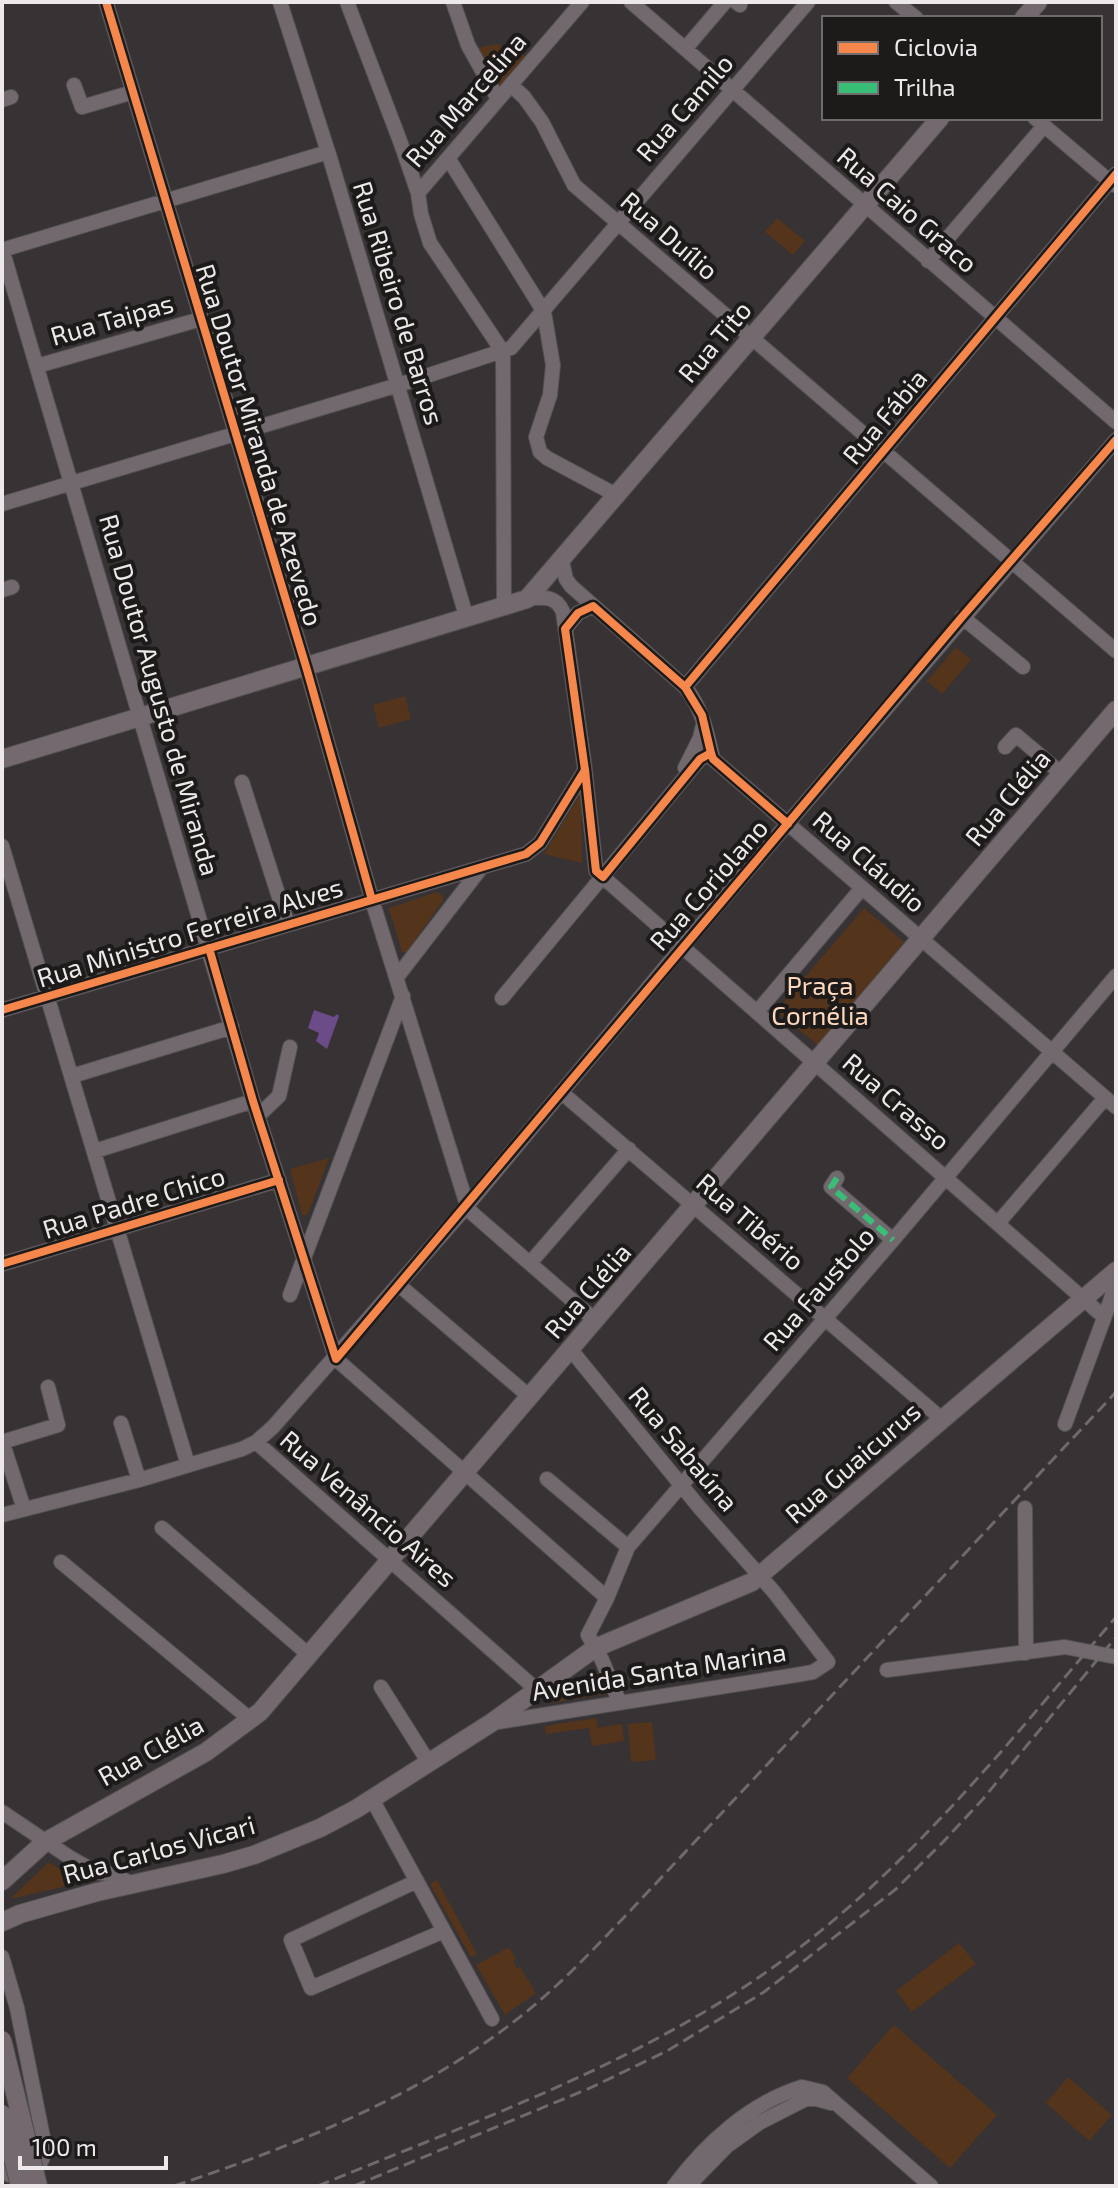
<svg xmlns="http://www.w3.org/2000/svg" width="1118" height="2188" viewBox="0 0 1118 2188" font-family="'Exo 2',sans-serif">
<rect width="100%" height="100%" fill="#373233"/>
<path fill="#54341b" d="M497 44 526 56 500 86 477 48Z
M777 218 805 241 793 255 765 232Z
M956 647 971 660 942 694 927 681Z
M405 696 411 719 379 728 373 705Z
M581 793 582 863 544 854Z
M437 892 442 895 444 899 407 952H402L389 908Z
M864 908 904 942 818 1045 776 1011Z
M329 1158 308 1214 302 1215 290 1169Z
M598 1672 606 1694 549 1703 596 1673Z
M596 1718 598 1728 622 1724 624 1741 592 1746 589 1728 546 1734 545 1726Z
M652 1722 656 1760 631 1762 628 1724Z
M49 1862 80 1883 10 1899 12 1897Z
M437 1880 477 1954 471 1957 430 1884Z
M959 1943 976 1964 912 2012 896 1991Z
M509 1947 516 1959 513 1961 517 1968 520 1967 536 1993 505 2015 476 1965Z
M894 2025 997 2115 950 2168 847 2078Z
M1068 2077 1112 2115 1089 2141 1046 2103Z"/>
<path fill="#6b4c89" d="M314 1010 334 1017 337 1014 339 1016 327 1049 316 1041 319 1033 308 1028Z"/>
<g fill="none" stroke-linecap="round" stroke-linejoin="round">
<defs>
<path id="minor" d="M106 2 307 670 372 900 467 1205 472 1213 596 1321
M280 2 330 158 467 619
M347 2 400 141 418 193 421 214 430 243 503 352 504 608
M453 2 468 45 498 99
M631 2 1116 422
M736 2 740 5
M896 2 916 18
M685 49 725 2
M74 85 82 107 133 92
M511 85 524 97 542 122 574 185 1116 651
M2 100 11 97
M1035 118 1114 185
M448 158 544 312 553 365 550 395 536 437 540 452 547 458 618 496
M418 193 582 2
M2 249 253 1101 336 1359 607 1598
M2 250 328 152
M928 261 1044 126
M37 366 201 319
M2 504 408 382 511 348 808 2
M562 561 566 579 571 586 685 687C702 708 707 732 713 759L1116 1107
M2 590 12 587
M527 599C543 597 556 595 563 612L585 770 596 871 1104 1317
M962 617 1023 667
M565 629 578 613 593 606
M685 687 1116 174
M1005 747 1016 735 1062 774
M685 768 700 738 703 725
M242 782 288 925
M2 846 188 1465
M397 977 481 868
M502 998 700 759 711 753
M2 1010 526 854 540 843 585 770
M757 1012 862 888
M72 1076 232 1027
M561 1092 943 1420
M258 1116 279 1096 290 1047
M95 1151 253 1101
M837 1178 831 1187 893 1240
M998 1223 1105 1098
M530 1263 629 1149
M2 1264 279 1180
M399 1285 530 1397
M290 1295 403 996
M121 1423 139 1480
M1065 1424 1111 1299 1116 1277
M2 1441 24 1509
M2 1442 58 1425 48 1387
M256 1442 538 1691
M547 1479 628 1547
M1025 1508 1026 1653
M2 1515 139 1480 242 1449 256 1442 273 1427 461 1213 682 947 1116 440
M162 1528 309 1655
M61 1562 251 1720
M887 1670 1065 1647 1116 1657
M381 1687 429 1763
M619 1701 602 1660 588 1635 607 1598 628 1547 893 1240 1116 976
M492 1723 796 1675 813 1672 828 1662 774 1592 699 1507 571 1350
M372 1799 492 2019
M2 1812 69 1857 96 1872 115 1875 132 1884
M417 1881 291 1940 311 1988 444 1931
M2 1957 17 2008 45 2147C43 2171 23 2186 2 2171
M674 2186C706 2143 750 2103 802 2087L823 2092 931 2186
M688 2186 727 2146 759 2123 804 2100 813 2098 831 2103"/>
<path id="major" d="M1024 18 1038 2
M2 759 527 599 940 118
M2 1881 45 1842 206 1752 260 1712 1116 710
M2 1922 20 1914 97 1892 223 1864 254 1855 320 1828 356 1809 491 1723 595 1648 752 1582 1116 1271"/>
</defs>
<use href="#minor" stroke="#535051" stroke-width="16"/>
<use href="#major" stroke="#535051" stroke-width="20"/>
<use href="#minor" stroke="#72696f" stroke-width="14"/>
<use href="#major" stroke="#73696f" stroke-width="18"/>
<path stroke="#6e696b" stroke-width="3" stroke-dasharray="12 6" stroke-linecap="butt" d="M174 2186C311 2140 450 2085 557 1985 582 1962 606 1936 630 1911L1116 1392
M318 2186C480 2119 653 2059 794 1952 919 1857 1015 1735 1116 1617
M354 2186 590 2088 667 2051 764 1992 896 1889 944 1841 983 1799 1116 1637"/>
<defs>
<path id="major-bridge" d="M2 2040 38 2186
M2 2114 20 2186"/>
</defs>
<use href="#major-bridge" stroke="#535051" stroke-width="20" stroke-linecap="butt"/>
<use href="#major-bridge" stroke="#73696f" stroke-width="18"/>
<path stroke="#3abd76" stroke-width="6" stroke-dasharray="12 6" stroke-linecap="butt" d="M837 1178 831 1187 893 1240"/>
<defs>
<path id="cycleway" d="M106 2 307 670 372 900
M685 687 1116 174
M711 753 700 759 603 877 596 871 585 770 565 629 578 613 593 606 685 687 702 715 711 753 713 759 788 824
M209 948 253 1101 336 1359 962 617 1116 440
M2 1010 526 854 540 843 585 770
M2 1264 279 1180"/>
</defs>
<use href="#cycleway" stroke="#1d1a1a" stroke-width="13"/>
<use href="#cycleway" stroke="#f5874c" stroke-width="8"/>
</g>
<g text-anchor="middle" stroke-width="8" stroke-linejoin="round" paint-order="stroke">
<g font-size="26" fill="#ede8e9" stroke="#1d1a1a">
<text transform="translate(466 100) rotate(-49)" y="9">Rua Marcelina</text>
<text transform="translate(685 108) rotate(-49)" y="9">Rua Camilo</text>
<text transform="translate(907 210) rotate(41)" y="9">Rua Caio Graco</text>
<text transform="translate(669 236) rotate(41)" y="9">Rua Duílio</text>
<text transform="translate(398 303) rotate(73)" y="9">Rua Ribeiro de Barros</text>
<text transform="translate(112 320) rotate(-16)" y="9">Rua Taipas</text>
<text transform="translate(715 342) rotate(-50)" y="9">Rua Tito</text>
<text transform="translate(885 417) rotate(-50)" y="9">Rua Fábia</text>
<text transform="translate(259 445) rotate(73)" y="9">Rua Doutor Miranda de Azevedo</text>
<text transform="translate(159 695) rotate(74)" y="9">Rua Doutor Augusto de Miranda</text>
<text transform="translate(1008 798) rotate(-50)" y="9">Rua Clélia</text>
<text transform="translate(869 862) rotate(41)" y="9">Rua Cláudio</text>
<text transform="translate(709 885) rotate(-49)" y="9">Rua Coriolano</text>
<text transform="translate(190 933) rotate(-17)" y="9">Rua Ministro Ferreira Alves</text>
<text transform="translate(896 1102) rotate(41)" y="9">Rua Crasso</text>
<text transform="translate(134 1203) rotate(-17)" y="9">Rua Padre Chico</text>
<text transform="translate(750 1222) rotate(41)" y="9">Rua Tibério</text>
<text transform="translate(819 1289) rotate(-49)" y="9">Rua Faustolo</text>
<text transform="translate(588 1291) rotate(-49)" y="9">Rua Clélia</text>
<text transform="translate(683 1449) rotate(50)" y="9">Rua Sabaúna</text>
<text transform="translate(853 1463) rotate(-41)" y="9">Rua Guaicurus</text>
<text transform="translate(368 1509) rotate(41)" y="9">Rua Venâncio Aires</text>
<text transform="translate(659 1672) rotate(-9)" y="9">Avenida Santa Marina</text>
<text transform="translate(151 1751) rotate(-29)" y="9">Rua Clélia</text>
<text transform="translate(159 1850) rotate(-15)" y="9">Rua Carlos Vicari</text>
</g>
<g font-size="26" fill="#fdd8bc" stroke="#1d1a1a">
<text x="820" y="995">Praça<tspan x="820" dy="30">Cornélia</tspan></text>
</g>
</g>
<rect width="1118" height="2188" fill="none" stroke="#ede8e9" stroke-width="8"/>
<rect x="822" y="16" width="280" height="104" fill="#1d1a1a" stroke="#706c6d" stroke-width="2"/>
<rect x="838" y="42" width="40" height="12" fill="#f5874c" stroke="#706c6d" stroke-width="2"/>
<text x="894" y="56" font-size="24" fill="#ede8e9">Ciclovia</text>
<rect x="838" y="82" width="40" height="12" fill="#3abd76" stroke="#706c6d" stroke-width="2"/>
<text x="894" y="96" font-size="24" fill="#ede8e9">Trilha</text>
<path d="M20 2156v12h146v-12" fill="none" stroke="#ede8e9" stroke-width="4"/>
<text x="32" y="2156" font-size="24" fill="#ede8e9" stroke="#1d1a1a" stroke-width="6" paint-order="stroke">100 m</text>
</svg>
